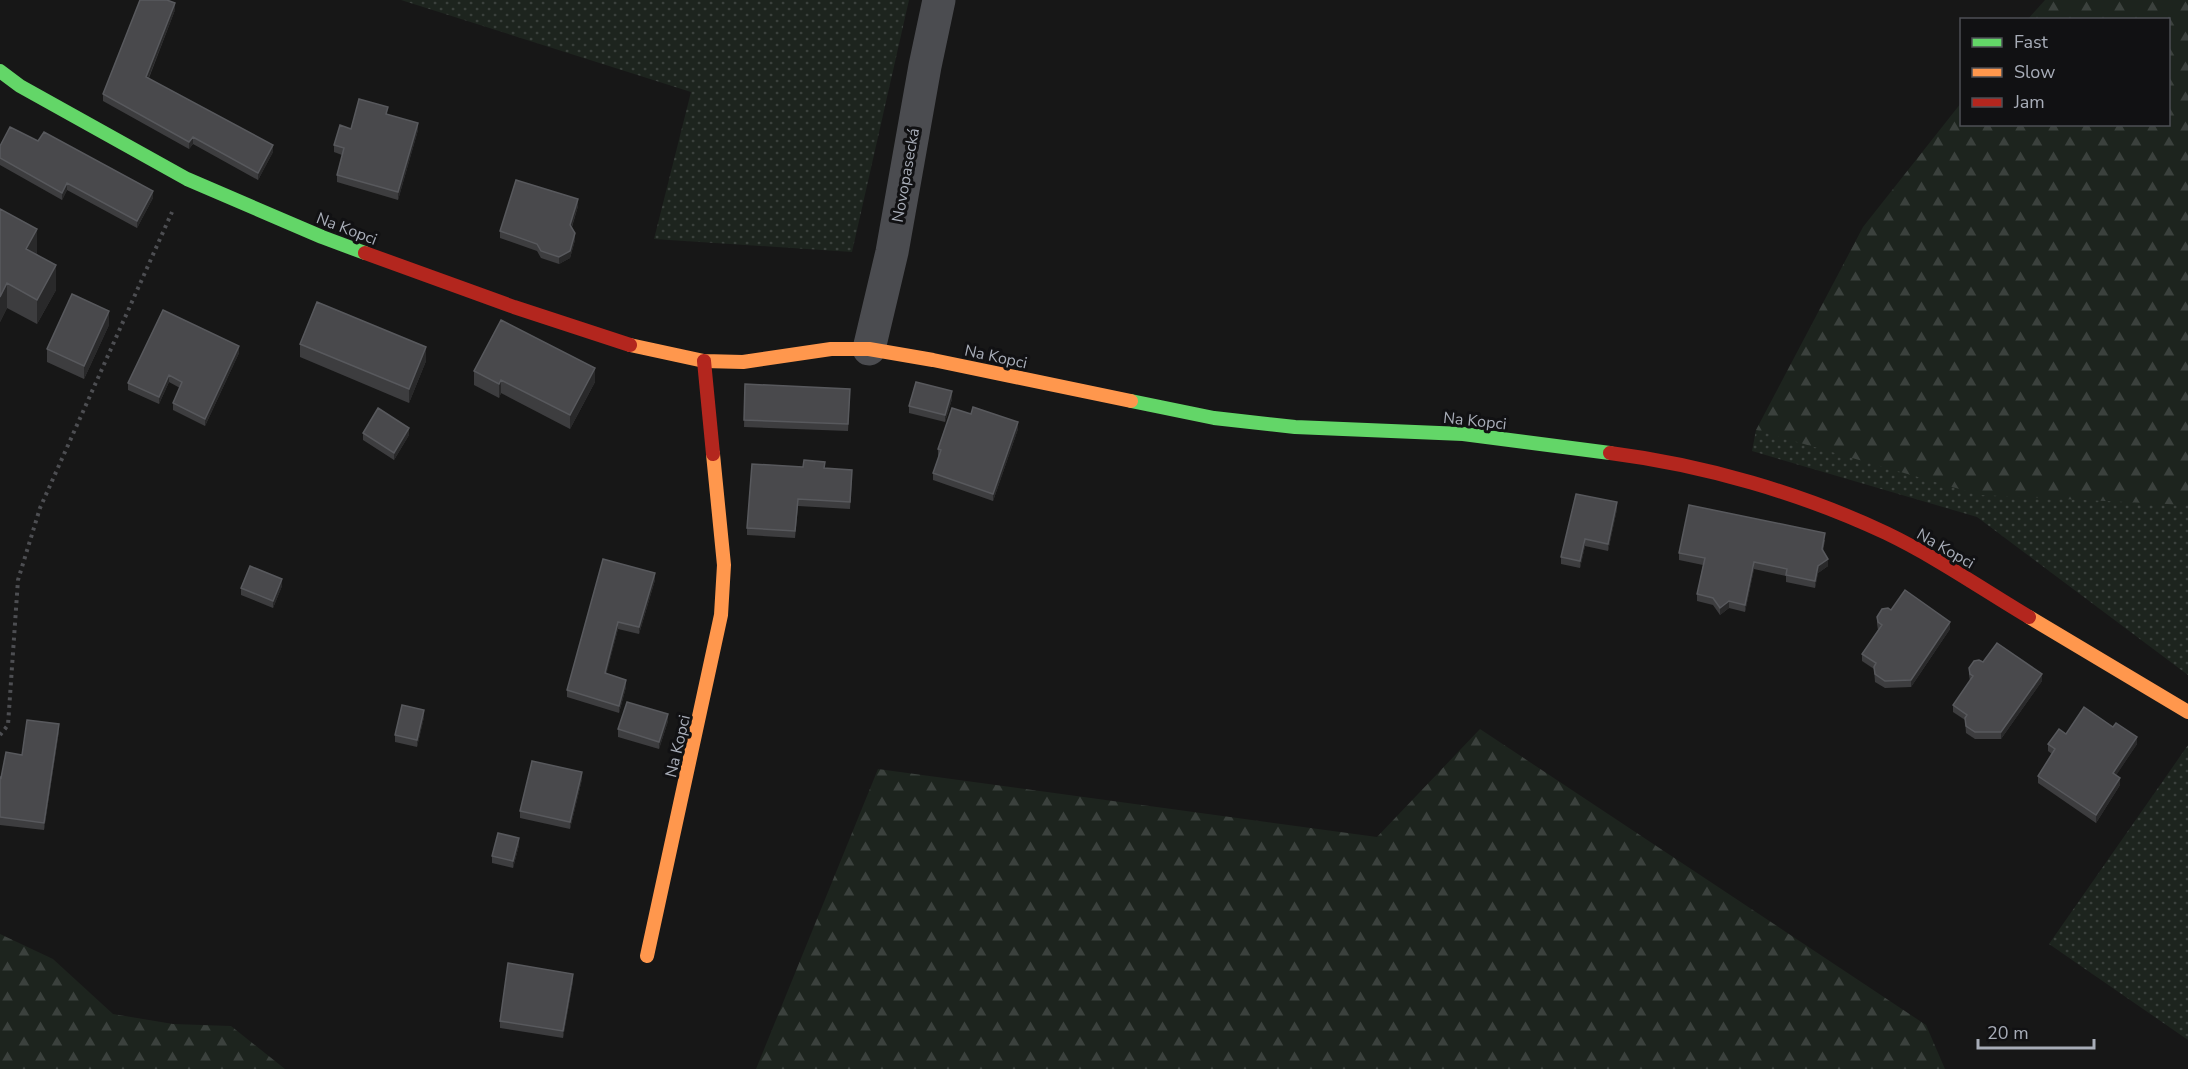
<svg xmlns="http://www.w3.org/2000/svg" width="2188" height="1069" viewBox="0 0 2188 1069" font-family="'Nunito Sans',sans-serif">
<defs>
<pattern id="grass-dots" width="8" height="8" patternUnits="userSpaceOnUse" patternTransform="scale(1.5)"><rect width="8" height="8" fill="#1d241e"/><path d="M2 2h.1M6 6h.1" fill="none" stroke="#3b413d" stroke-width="1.8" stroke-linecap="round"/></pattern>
<pattern id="forest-firs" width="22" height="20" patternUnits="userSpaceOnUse" patternTransform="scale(1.5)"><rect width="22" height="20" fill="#1d241e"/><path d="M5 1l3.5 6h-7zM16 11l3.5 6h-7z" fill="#3b413d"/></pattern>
</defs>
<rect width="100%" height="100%" fill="#171717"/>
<path fill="url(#grass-dots)" d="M401 0H909L852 252 654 239 691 92Z
M2188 120V675L1977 517 1752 451 1756 430 1962 124H2168Z
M2188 745V1040L2049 944Z"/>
<path fill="url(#forest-firs)" d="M2045 0H2188V505L1980 495 1756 430 1863 227 1961 103 1962 124H2168V20L2028 19Z
M1480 729 1926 1025 1945 1069H756L878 769 1377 837Z
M0 934 53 959 113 1014 173 1024 231 1026 285 1069H0Z"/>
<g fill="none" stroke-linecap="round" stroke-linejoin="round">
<path stroke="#4d4e52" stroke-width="4" stroke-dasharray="3 4.5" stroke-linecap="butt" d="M0 735 8 725 18 580 40 508 172 212"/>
<path stroke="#4b4c50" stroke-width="33" d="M869 349 892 252 925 66 939 0"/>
<path stroke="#63d668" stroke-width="14" d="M0 71 20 86 187 179 322 237 365 253
M1131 401 1214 418 1295 427 1463 434 1610 453"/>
<path stroke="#ff974d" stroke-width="14" d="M630 345 704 361 743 362 831 349H869L933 360 1131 401
M2029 617 2188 712
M647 956 721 615 724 565 713 454"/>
<path stroke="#b3261e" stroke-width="14" d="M365 253 514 307 630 345
M704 361 713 454
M1610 453C1704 465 1801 493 1886 533 1936 557 1982 589 2029 617"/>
</g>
<path fill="#3d3d3f" d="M175 10 149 78 273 152 258 180 193 144 189 149 103 101V94Z
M388 114 418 130 398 200 337 182V175L342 155 334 152V145L351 129Z
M38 141 153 198 137 228 67 190 62 200 0 165V146Z
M578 206 572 227 575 240 570 258 559 264 541 258 537 251 500 238V231Z
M0 209 37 254 56 290 37 324 7 308 0 322Z
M109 325 84 379 47 362V349Z
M300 344 426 361 409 403 300 357Z
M239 353 205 426 173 410V403L180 388 169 382 159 404 128 390V383Z
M474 371 595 382 570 429 501 393 499 398 474 385Z
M745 384 850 396 848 431 744 427Z
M952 399 945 422 909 413V406Z
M971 414 1018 429 993 501 933 480V473L939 457H938V449Z
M363 433 409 435 394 460 363 440Z
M825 468 852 477 850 509 798 506 795 538 747 535V528Z
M1617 509 1608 551 1585 546 1580 568 1561 564V557Z
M1825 540 1823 551 1828 566 1818 573 1815 588 1786 582V576L1754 569 1745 612 1729 608 1720 615 1713 605 1697 601V594L1703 565 1679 560V553Z
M603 559 655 580 639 634 618 629 606 674 626 687 619 713 567 697V690Z
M282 586 273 608 241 595V588Z
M1891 610 1950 629 1911 687 1885 688 1875 682 1874 669 1862 661V654L1878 630 1877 624V617Z
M1983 662 2042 681 2001 739H1975L1966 733 1965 720 1953 712V705L1970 681 1969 675V668Z
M424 717 417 747 395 742V735Z
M668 721 659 749 618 737V729Z
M59 731 44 830 0 825V777L1 778 22 755Z
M2066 734 2137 744 2116 775 2120 785 2096 823 2038 783V776L2052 754 2048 751V744Z
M582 779 570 829 520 818V811Z
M519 845 513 868 492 863V856Z
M573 981 563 1038 500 1028V1021Z"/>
<path fill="#29292a" d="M175 3V10L146 84V77Z
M418 123V130L398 200V192Z
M193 137V144L189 149V142Z
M273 145V152L258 180V173Z
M67 183V190L62 200V193Z
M153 191V198L137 228V221Z
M578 199V206L570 232V225Z
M37 229V254L26 273V249Z
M575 233V240L570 258 559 264V257Z
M56 265V290L37 324V300Z
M7 283V308L0 322V297Z
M109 311V325L84 379V366Z
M239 346V353L205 426V419Z
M426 347V361L409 403V389Z
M595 368V382L570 429V415Z
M169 375V382L159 404V397Z
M501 380V393L499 398V384Z
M952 391V399L945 422V415Z
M1018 422V429L993 501V494Z
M409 428V435L394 460V453Z
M1617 502V509L1608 551V544Z
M1585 539V546L1580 568V561Z
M1828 559V566L1818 573 1815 588V581L1818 566Z
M1754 562V569L1745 612V605Z
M655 573V580L639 634V627Z
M282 579V586L273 608V601Z
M1729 601V608L1720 615V608Z
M618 622V629L605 680V673Z
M1950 622V629L1911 687V680Z
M2042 674V681L2001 739V732Z
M626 680V687L619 713V706Z
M424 710V717L417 747V740Z
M668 714V721L659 749V742Z
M59 724V731L44 830V823Z
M2137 737V744L2113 780V773Z
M582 772V779L570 829V822Z
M2120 778V785L2096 823V815Z
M519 838V845L513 868V861Z
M573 974V981L563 1038V1031Z"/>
<path fill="#49494c" stroke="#58595d" stroke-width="1.5" d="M140 0H167L175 3 146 77 273 145 258 173 193 137 189 142 103 94Z
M359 99 388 107 386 114 418 123 398 192 337 175 344 148 334 145 340 125 351 129Z
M10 127 38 141 44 132 153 191 137 221 67 183 62 193 0 158V146Z
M516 180 578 199 570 225 575 233 570 251 559 257 541 251 537 244 500 231Z
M0 209 37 229 26 249 56 265 37 300 7 283 0 297Z
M72 294 109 311 84 366 47 349Z
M317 302 426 347 409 389 300 344Z
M163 310 239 346 205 419 173 403 182 382 169 375 159 397 128 383Z
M501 320 595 368 570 415 501 380 499 384 474 371Z
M916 382 952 391 945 415 909 406Z
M745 384 850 389 848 424 744 420Z
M973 407 1018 422 993 494 933 473 941 450 938 449 952 408 971 414Z
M378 408 409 428 394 453 363 433Z
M804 460 825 462 824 468 852 470 850 502 798 499 795 531 747 528 752 464 803 467Z
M1576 494 1617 502 1608 544 1585 539 1580 561 1561 557Z
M1689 505 1825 533 1822 549 1828 559 1818 566 1815 581 1786 575 1787 569 1754 562 1745 605 1729 601 1720 608 1713 598 1697 594 1705 558 1679 553Z
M603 559 655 573 639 627 618 622 605 673 626 680 619 706 567 690Z
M250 566 282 579 273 601 241 588Z
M1905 590 1950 622 1911 680 1885 681 1875 674 1874 667 1876 663 1862 654 1882 625 1878 622 1877 617 1882 609 1888 608 1891 610Z
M1997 643 2042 674 2001 732H1975L1966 726 1965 718 1967 715 1953 705 1973 676 1970 674 1969 668 1974 661 1979 660 1983 662Z
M627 702 668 714 659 742 618 729Z
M402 705 424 710 417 740 395 735Z
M2084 707 2113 727 2116 723 2137 737 2113 773 2120 778 2096 815 2038 776 2055 749 2048 744 2059 729 2066 734Z
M27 720 59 724 44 823 0 817V777L1 778 6 752 22 755Z
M532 761 582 772 570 822 520 811Z
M498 833 519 838 513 861 492 856Z
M508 963 573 974 563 1031 500 1021Z"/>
<g text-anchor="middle" stroke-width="6" stroke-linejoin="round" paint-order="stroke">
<g font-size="16" fill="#a8adb8" stroke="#111113">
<text transform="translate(905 175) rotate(-80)" y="6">Novopasecká</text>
<text transform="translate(347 228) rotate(21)" y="6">Na Kopci</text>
<text transform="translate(996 356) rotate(12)" y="6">Na Kopci</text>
<text transform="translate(1475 420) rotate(6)" y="6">Na Kopci</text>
<text transform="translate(1946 548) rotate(30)" y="6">Na Kopci</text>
<text transform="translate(677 746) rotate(-77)" y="6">Na Kopci</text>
</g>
</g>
<rect x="1960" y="18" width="210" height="108" fill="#111113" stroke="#4d4f55" stroke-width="1.5"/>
<rect x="1972" y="38" width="30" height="9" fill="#63d668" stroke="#4d4f55" stroke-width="1.5"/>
<text x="2014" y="48" font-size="18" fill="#a8adb8">Fast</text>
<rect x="1972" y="68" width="30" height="9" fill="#ff974d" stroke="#4d4f55" stroke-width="1.5"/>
<text x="2014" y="78" font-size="18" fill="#a8adb8">Slow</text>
<rect x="1972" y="98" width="30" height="9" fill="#b3261e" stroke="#4d4f55" stroke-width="1.5"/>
<text x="2014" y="108" font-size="18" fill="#a8adb8">Jam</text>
<path d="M1978 1039v9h116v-9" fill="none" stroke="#a8adb8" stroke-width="3"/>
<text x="1987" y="1039" font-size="18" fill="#a8adb8" stroke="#111113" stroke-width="4.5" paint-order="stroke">20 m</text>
</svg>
